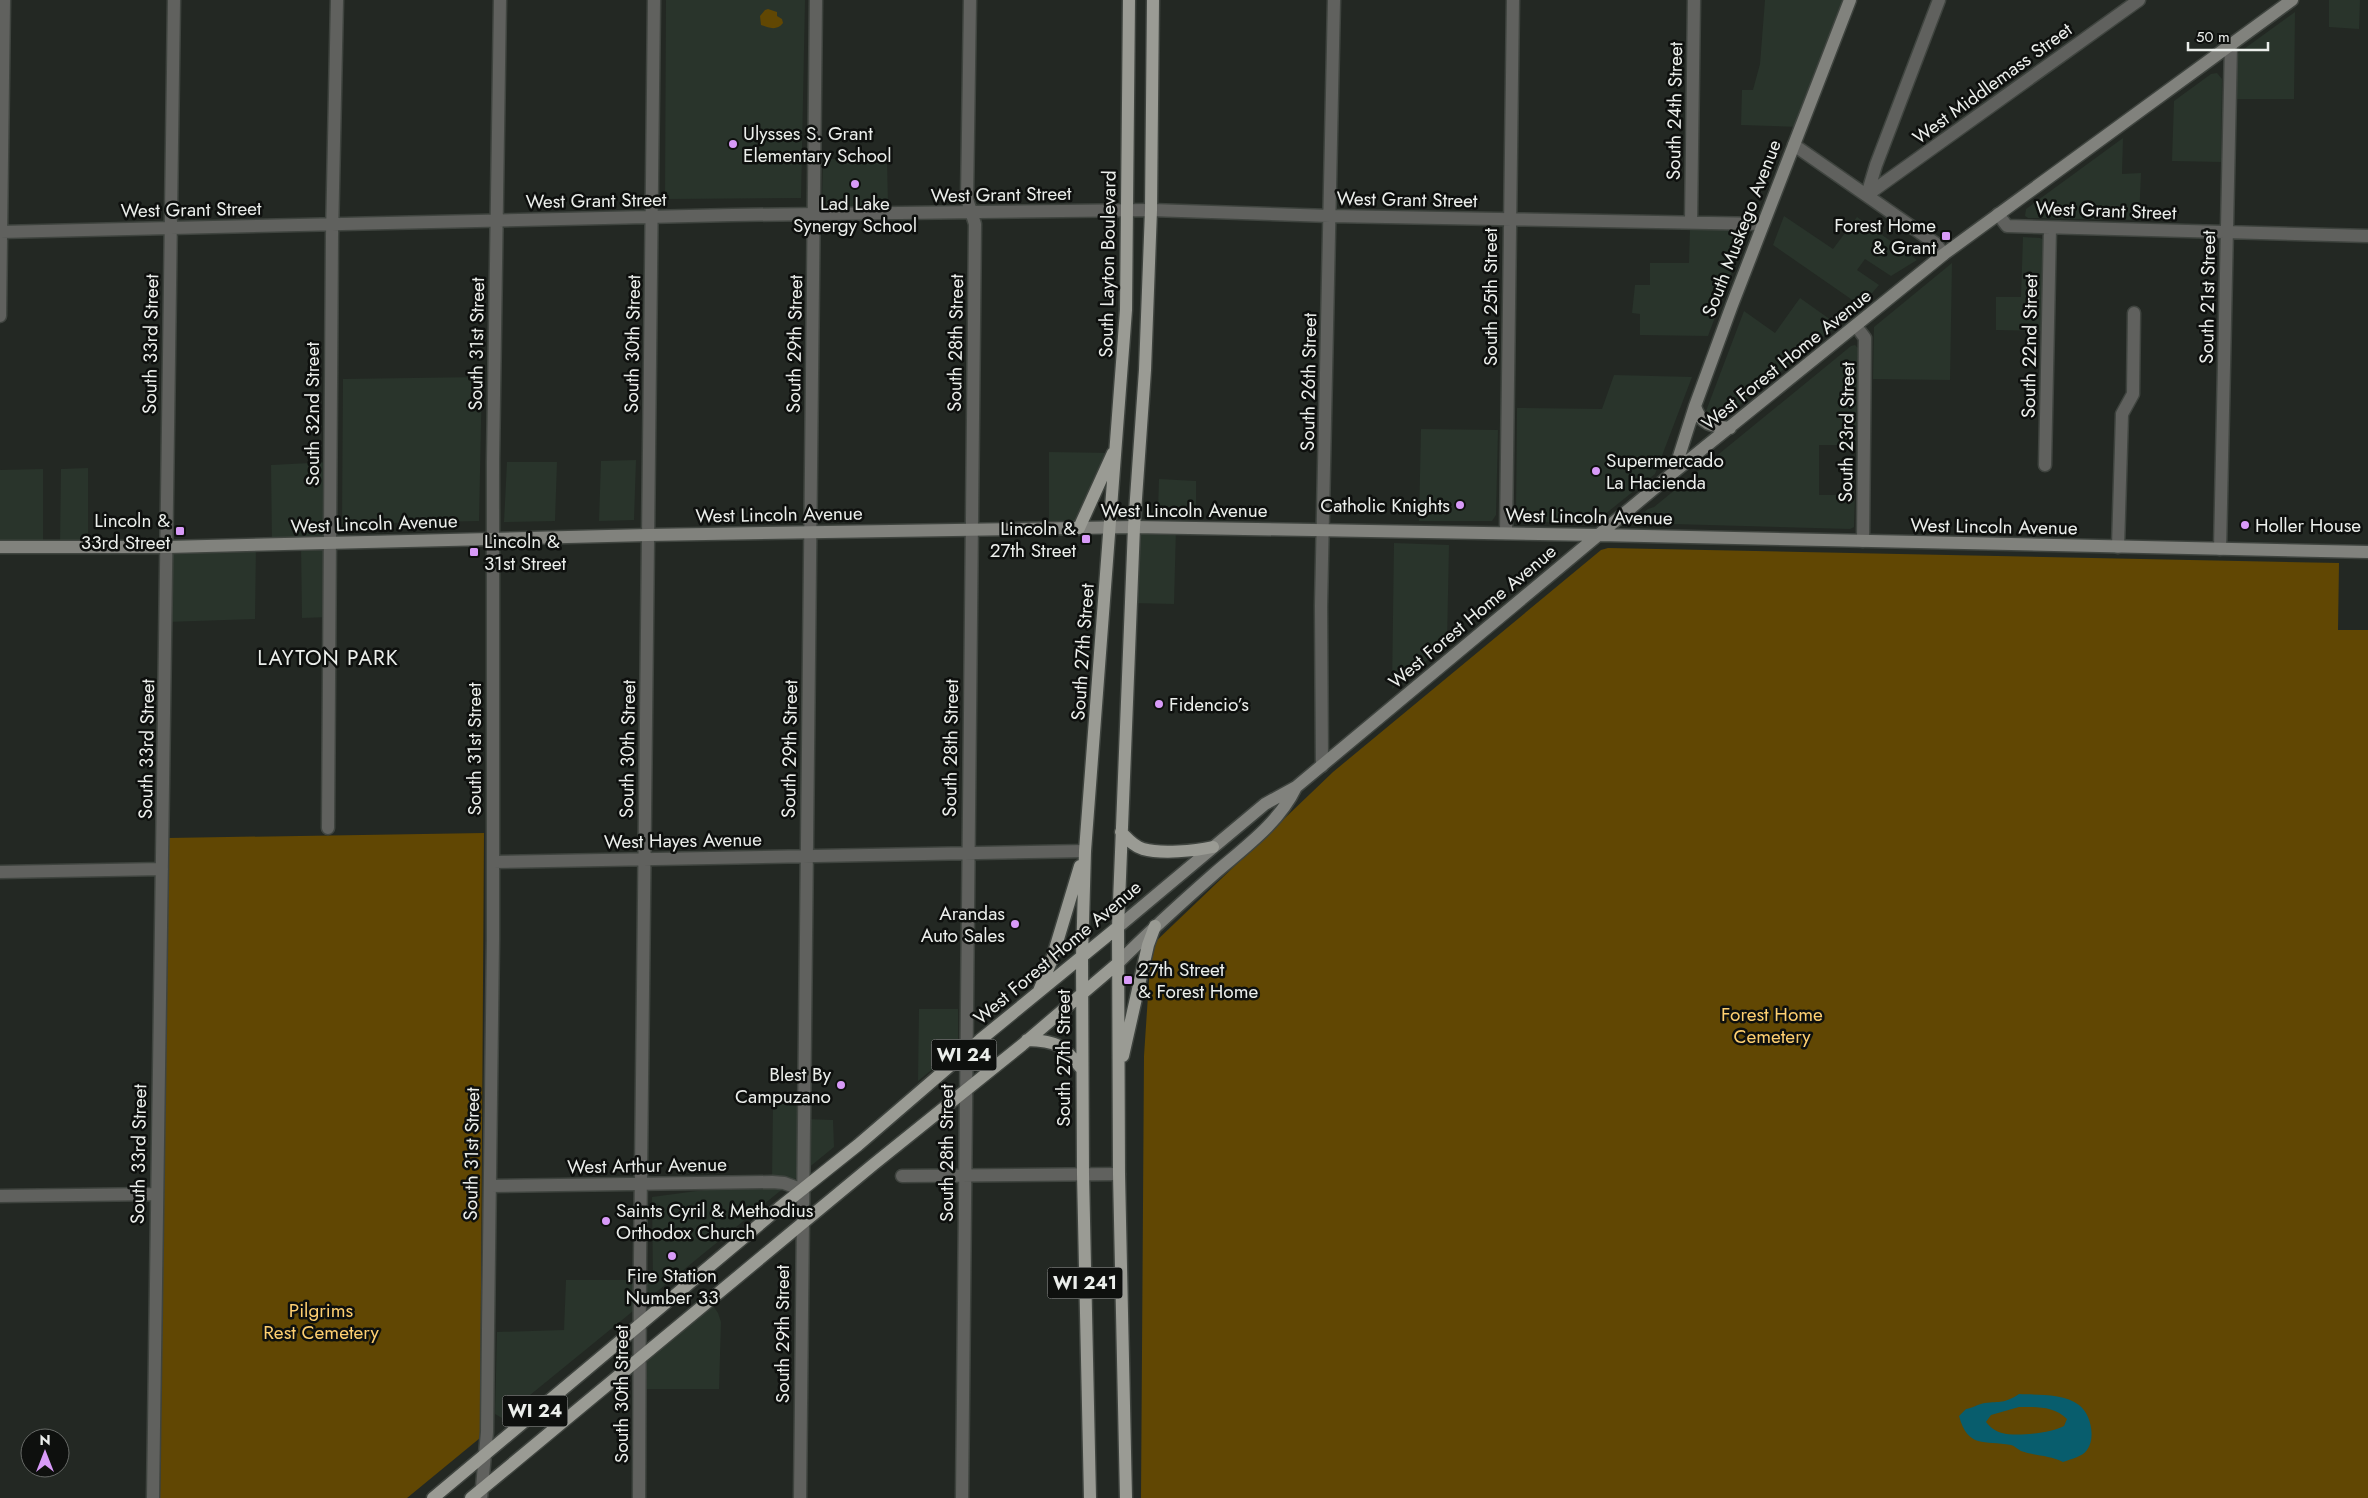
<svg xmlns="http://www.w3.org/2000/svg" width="2368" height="1498" viewBox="0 0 2368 1498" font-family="Jost,sans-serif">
<rect width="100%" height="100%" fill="#232823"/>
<path fill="#29342b" d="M666 0H805L801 198 665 199Z
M1765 0H1850L1800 127 1741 125 1742 90H1753L1760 64Z
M2329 0H2360L2359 29 2329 27Z
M2295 12 2294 99H2236L2237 54Z
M2217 73 2222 79 2221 162 2172 161 2174 101 2211 74Z
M2123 138 2122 174 2141 173 2139 220 2028 218 2025 216 2026 209Z
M823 159H887L888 206 827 207 822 201Z
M1784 216 1833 249 1857 217 1917 260 1891 276 1865 259 1857 270 1879 285 1861 306 1773 245Z
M1690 228 1740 229 1746 234 1708 336 1640 335V314L1632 313 1635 285H1650V263H1689Z
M2023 237 2040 238 2044 240 2043 331 1996 330V297H2021Z
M1952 263 1950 380 1873 379 1874 327Z
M1800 298 1838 325 1719 422 1707 417 1706 411 1744 311 1775 333Z
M1855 345 1858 348 1856 445H1819V495H1855L1854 527 1850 529 1636 523 1635 519 1648 509 1654 507 1851 346Z
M1614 375 1692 377 1655 474 1594 523 1522 522 1519 520 1516 514 1517 408 1602 409Z
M482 377 479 521 342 524 343 379Z
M1421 429 1498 430 1496 515 1492 521H1419Z
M1049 452 1113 453 1079 528H1049Z
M636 460 634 520 599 521 601 461Z
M330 462V617L302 618 301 544H272L271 465Z
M507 462H557L555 521 504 522Z
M88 468V547H60L61 469Z
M43 469V547H0V470Z
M1159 479 1196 481V512H1158Z
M1134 527 1176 528 1174 604 1131 603Z
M1394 543 1449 545 1447 644 1392 689Z
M256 544 255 619 166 622 167 547Z
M919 1009H958V1045L956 1050 918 1081Z
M773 1104H804V1119L833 1120 834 1147 502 1418 495 1414 497 1332 564 1330 566 1280H653L652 1197 772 1181Z
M710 1301 718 1313 721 1322 719 1389H639V1360Z"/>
<path fill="#614703" d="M768 9 777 12V16L782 19 783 23C777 31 769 28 761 25L760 16 765 10Z
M1608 548 2339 563 2338 630H2368V1498H1141L1144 1056 1151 950 1153 944 1333 772 1601 550Z
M484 833 480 1438 407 1498H160L168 838Z"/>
<path fill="#085d6d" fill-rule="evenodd" d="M2019 1394C2037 1395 2064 1393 2079 1405 2091 1414 2096 1438 2087 1450 2082 1457 2071 1459 2063 1462 2050 1455 2035 1456 2021 1451 2017 1449 2015 1446 2011 1445 1984 1440 1968 1449 1959 1416L1966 1409C1973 1408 1978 1404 1985 1403 2000 1401 2004 1404 2019 1394ZM2019 1407C2036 1407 2054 1406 2067 1419L2064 1426C2052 1433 2016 1437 2002 1433 1995 1431 1990 1427 1986 1422L1991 1415Z"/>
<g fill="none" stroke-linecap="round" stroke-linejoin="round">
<defs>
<path id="street" d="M1794 145 1935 243 1944 254
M1867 195 2139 0
M1867 195 1876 165 1939 0
M1998 214 2007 226 2368 236
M1691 222 1694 0
M0 232 732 215 1151 210 1330 216 1763 224
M0 316 4 0
M1856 326 1865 338 1863 541
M2045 465 2050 228
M1506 533 1513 0
M2118 547 2122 414 2133 394 2134 313
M2220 549 2231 44
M1322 766 1321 606 1334 0
M328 828 332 236 337 0
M493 862 1085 851
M0 872 162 869
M902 1176 1119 1174
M490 1186 772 1182 784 1183 803 1190
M0 1196 156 1194
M153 1498 174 0
M481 1498 487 1432 488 1329 493 940V461L500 0
M639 1498 640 1260 654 0
M800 1498 816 0
M962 1498 975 224 967 199 970 0"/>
<path id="secondary" d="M1695 406C1701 425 1711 426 1730 428
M1674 472 1695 406 1732 305 1850 0
M0 547H167L648 535 1134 527 1599 535 2368 552
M1118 927 1265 804 1296 787 1674 472 1944 254 2292 0
M1117 964C1149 932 1182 902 1215 873 1245 847 1279 823 1296 787"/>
<path id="primary" d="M1079 528 1113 453
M1121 832C1128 839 1133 846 1143 849 1161 854 1195 851 1213 847
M1039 991 1052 959 1080 866
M1027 1040C1058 1041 1062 1045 1081 1068
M1123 1056 1148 945 1155 926
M433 1498 779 1208 858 1145 980 1040 1118 927
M471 1498 874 1164 1022 1045 1117 964
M1090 1498 1083 1174 1082 957 1085 851 1126 310 1129 0
M1126 1498 1119 1174 1118 927 1134 527 1145 370 1151 210 1153 0"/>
</defs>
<use href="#street" stroke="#3f443f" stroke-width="15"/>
<use href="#secondary" stroke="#3f443f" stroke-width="15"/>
<use href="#primary" stroke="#3f443f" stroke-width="15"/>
<use href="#street" stroke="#60615e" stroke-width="12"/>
<use href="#secondary" stroke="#81827d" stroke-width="12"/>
<use href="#primary" stroke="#9a9b94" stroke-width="12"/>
</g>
<g fill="#d89af8" stroke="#0e100e" stroke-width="2">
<circle cx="733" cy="144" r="5"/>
<circle cx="855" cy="184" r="5"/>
<rect x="1941" y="231" width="10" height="10" rx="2.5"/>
<circle cx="1596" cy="471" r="5"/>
<circle cx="1460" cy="505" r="5"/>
<circle cx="2245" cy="525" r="5"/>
<rect x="175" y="526" width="10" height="10" rx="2.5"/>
<rect x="1081" y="534" width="10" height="10" rx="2.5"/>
<rect x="469" y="547" width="10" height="10" rx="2.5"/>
<circle cx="1159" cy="704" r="5"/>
<circle cx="1015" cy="924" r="5"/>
<rect x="1123" y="975" width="10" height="10" rx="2.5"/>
<circle cx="841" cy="1085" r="5"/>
<circle cx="606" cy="1221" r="5"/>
<circle cx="672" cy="1256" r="5"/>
</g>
<g text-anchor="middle" stroke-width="5" stroke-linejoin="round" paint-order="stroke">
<g fill="#0e100e" stroke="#a9aba9" stroke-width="1">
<rect x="931.5" y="1039.5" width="65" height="31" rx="4"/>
<rect x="1047.5" y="1267.5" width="75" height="31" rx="4"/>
<rect x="502.5" y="1395.5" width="65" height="31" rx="4"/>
</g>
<g font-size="18" font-weight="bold" fill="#ebeeeb">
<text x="964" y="1061">WI 24</text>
<text x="1085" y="1289">WI 241</text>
<text x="535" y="1417">WI 24</text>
</g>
<g font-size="19" fill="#ebeeeb" stroke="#0e100e">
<text transform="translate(1992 83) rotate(-36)" y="7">West Middlemass Street</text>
<text transform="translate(1674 111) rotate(-89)" y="7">South 24th Street</text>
<text transform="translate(1001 194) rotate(-1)" y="7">West Grant Street</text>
<text transform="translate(1407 199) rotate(1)" y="7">West Grant Street</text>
<text transform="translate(596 200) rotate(-1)" y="7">West Grant Street</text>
<text transform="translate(191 209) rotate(-1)" y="7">West Grant Street</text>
<text transform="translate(2106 210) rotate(2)" y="7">West Grant Street</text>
<text transform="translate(1741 228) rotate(-69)" y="7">South Muskego Avenue</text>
<text transform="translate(1107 264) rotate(-89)" y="7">South Layton Boulevard</text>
<text transform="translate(1490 297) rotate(-90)" y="7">South 25th Street</text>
<text transform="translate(2207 297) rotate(-89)" y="7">South 21st Street</text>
<text transform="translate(955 343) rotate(-89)" y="7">South 28th Street</text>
<text transform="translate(150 344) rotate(-89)" y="7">South 33rd Street</text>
<text transform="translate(476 344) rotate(-89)" y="7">South 31st Street</text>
<text transform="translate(632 344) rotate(-89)" y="7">South 30th Street</text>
<text transform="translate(794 344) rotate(-89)" y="7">South 29th Street</text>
<text transform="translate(2029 346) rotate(-89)" y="7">South 22nd Street</text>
<text transform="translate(1786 359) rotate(-39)" y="7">West Forest Home Avenue</text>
<text transform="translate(1308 382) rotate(-89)" y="7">South 26th Street</text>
<text transform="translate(312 414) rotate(-90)" y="7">South 32nd Street</text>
<text transform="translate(1846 432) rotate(-89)" y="7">South 23rd Street</text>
<text x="1184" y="517">West Lincoln Avenue</text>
<text transform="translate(779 514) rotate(-1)" y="7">West Lincoln Avenue</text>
<text transform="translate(1589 516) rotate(1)" y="7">West Lincoln Avenue</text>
<text transform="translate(374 523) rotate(-2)" y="7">West Lincoln Avenue</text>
<text transform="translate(1994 526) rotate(1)" y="7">West Lincoln Avenue</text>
<text transform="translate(1472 616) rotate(-40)" y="7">West Forest Home Avenue</text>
<text transform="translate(1082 652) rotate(-86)" y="7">South 27th Street</text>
<text transform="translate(950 748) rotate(-89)" y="7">South 28th Street</text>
<text transform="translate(146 749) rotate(-89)" y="7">South 33rd Street</text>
<text transform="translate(474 749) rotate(-90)" y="7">South 31st Street</text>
<text transform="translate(627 749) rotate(-89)" y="7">South 30th Street</text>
<text transform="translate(789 749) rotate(-89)" y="7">South 29th Street</text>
<text transform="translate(683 840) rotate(-1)" y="7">West Hayes Avenue</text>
<text transform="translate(1057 952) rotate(-40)" y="7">West Forest Home Avenue</text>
<text transform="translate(1063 1058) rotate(-90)" y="7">South 27th Street</text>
<text transform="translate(946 1153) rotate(-90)" y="7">South 28th Street</text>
<text transform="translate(138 1154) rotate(-89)" y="7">South 33rd Street</text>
<text transform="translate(471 1154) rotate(-89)" y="7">South 31st Street</text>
<text transform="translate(647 1165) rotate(-1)" y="7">West Arthur Avenue</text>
<text transform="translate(782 1334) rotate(-90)" y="7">South 29th Street</text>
<text transform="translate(621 1394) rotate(-90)" y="7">South 30th Street</text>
</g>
<g font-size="19" fill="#ebeeeb" stroke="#0e100e" text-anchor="start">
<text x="743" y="140">Ulysses S. Grant<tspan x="743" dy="22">Elementary School</tspan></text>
<text x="855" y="210" text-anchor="middle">Lad Lake<tspan x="855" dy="22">Synergy School</tspan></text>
<text x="1936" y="232" text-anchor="end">Forest Home<tspan x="1936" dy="22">&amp; Grant</tspan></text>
<text x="1606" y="467">Supermercado<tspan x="1606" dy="22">La Hacienda</tspan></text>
<text x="1450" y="512" text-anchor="end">Catholic Knights</text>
<text x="170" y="527" text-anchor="end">Lincoln &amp;<tspan x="170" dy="22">33rd Street</tspan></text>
<text x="2255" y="532">Holler House</text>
<text x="1076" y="535" text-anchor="end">Lincoln &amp;<tspan x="1076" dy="22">27th Street</tspan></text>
<text x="484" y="548">Lincoln &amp;<tspan x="484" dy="22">31st Street</tspan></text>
<text x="1169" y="711">Fidencio’s</text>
<text x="1005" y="920" text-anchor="end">Arandas<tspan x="1005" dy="22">Auto Sales</tspan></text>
<text x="1138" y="976">27th Street<tspan x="1138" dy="22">&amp; Forest Home</tspan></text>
<text x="831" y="1081" text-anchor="end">Blest By<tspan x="831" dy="22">Campuzano</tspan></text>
<text x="616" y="1217">Saints Cyril &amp; Methodius<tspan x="616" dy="22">Orthodox Church</tspan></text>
<text x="672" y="1282" text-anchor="middle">Fire Station<tspan x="672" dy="22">Number 33</tspan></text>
</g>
<g font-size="19" fill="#fecf70" stroke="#0e100e">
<text x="1772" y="1021">Forest Home<tspan x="1772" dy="22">Cemetery</tspan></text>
<text x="321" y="1317">Pilgrims<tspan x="321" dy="22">Rest Cemetery</tspan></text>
</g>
<g font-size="21" letter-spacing="1" fill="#ebeeeb" stroke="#0e100e">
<text x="328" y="665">LAYTON PARK</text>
</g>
</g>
<g transform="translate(45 1453)"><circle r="24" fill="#0e100e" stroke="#666966"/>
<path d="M0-4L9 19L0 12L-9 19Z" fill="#d89af8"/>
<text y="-8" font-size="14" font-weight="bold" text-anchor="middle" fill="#ebeeeb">N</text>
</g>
<path d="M2188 42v8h80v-8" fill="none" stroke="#ebeeeb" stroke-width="2.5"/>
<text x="2196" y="42" font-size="15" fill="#ebeeeb" stroke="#0e100e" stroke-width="4" paint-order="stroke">50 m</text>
</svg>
